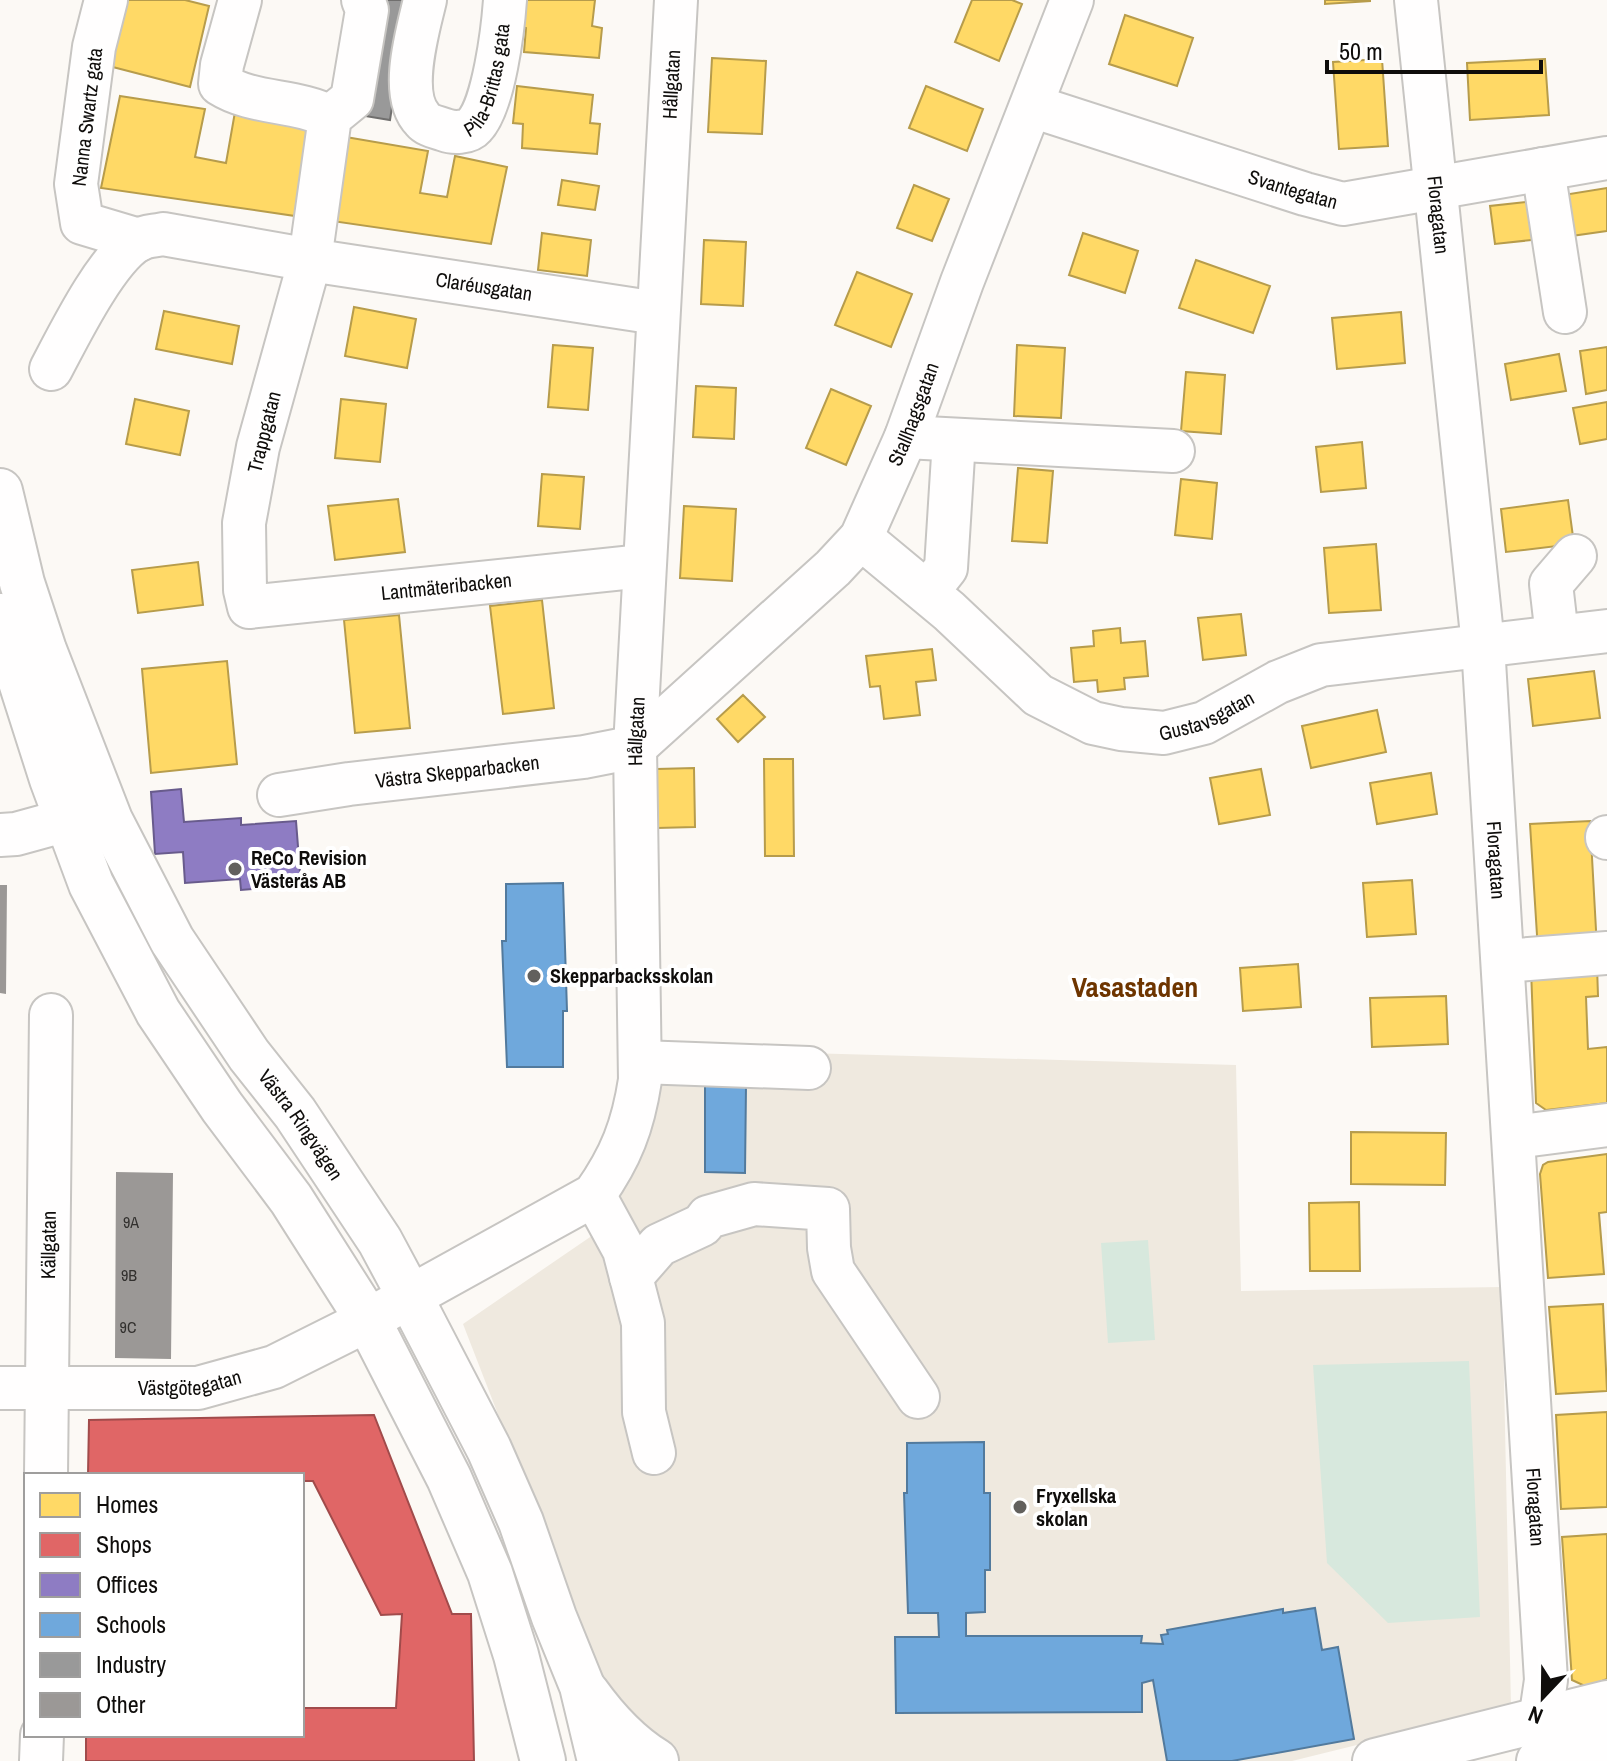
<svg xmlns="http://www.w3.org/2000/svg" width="1607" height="1761" viewBox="0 0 1607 1761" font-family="'Archivo Narrow',sans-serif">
<rect width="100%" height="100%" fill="#fcf9f5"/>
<path fill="#efe9df" d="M666 1049 1236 1065 1241 1291 1502 1287 1511 1707 1292 1761H678L657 1753 605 1690 463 1324 596 1233Z"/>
<path fill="#d7e8dd" d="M1148 1240 1155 1340 1108 1343 1101 1243Z
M1469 1361 1480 1617 1388 1623 1327 1563 1313 1365Z"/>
<path fill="#ffd966" stroke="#b79c4b" stroke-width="2" d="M124 0H185L209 6 190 87 105 65Z
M518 0H595L592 26 602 28 599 58 524 52 526 28 515 26Z
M972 0H1012L1022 4 999 61 955 42Z
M1325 0H1370V1L1325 4Z
M1125 15 1193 38 1177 86 1109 64Z
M712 58 766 61 762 134 708 132Z
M1382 59 1388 146 1339 149 1333 62Z
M1545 59 1549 115 1470 120 1467 63Z
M517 86 593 95 590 123 600 124 597 154 522 148 523 124 513 123Z
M926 86 983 109 967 151 909 128Z
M120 96 205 109 195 157 226 163 235 112 318 124 302 217 101 188Z
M340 136 428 151 420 193 447 197 455 156 507 167 491 244 325 220Z
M562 180 599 186 595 210 558 205Z
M914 185 949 199 932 241 897 228Z
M1607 188V231L1557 238 1551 197Z
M1536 201 1541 239 1495 244 1490 206Z
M542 233 591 240 587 276 538 270Z
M1083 233 1138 251 1125 293 1069 275Z
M704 240 746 242 743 306 701 304Z
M1196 260 1270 286 1253 333 1179 308Z
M857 272 912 294 891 347 835 325Z
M354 307 416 319 407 368 345 356Z
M164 311 239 326 232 364 156 349Z
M1401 312 1405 363 1337 369 1332 318Z
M553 345 593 348 588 410 548 407Z
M1017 345 1065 348 1061 418 1014 416Z
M1607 347V390L1586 394 1580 351Z
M1559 354 1566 391 1511 400 1505 364Z
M1186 372 1225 375 1221 434 1181 431Z
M696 386 736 388 734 439 693 437Z
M831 389 871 406 846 465 806 448Z
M135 399 189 411 180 455 126 444Z
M341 399 386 404 380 462 335 458Z
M1607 402V439L1580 444 1573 408Z
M1362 442 1366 488 1321 492 1316 447Z
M1018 468 1053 471 1047 543 1012 541Z
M542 474 584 477 580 529 538 526Z
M1181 479 1217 483 1212 539 1175 535Z
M398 499 405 552 335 560 328 506Z
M1568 500 1574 544 1506 552 1501 509Z
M684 506 736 509 732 581 680 578Z
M1376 544 1381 610 1329 613 1324 548Z
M198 562 203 605 138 613 132 570Z
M542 600 554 708 503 714 490 606Z
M1241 614 1246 655 1203 660 1198 618Z
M399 615 410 728 355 733 344 620Z
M1120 628 1121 643 1145 641 1148 676 1124 678 1125 689 1098 692 1097 680 1074 682 1071 648 1094 646 1093 631Z
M932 649 936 680 916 682 920 715 884 719 880 686 870 687 866 656Z
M227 661 237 764 151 773 142 669Z
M1594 671 1600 718 1533 726 1528 679Z
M743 695 765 717 738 742 717 719Z
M1377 710 1386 752 1311 768 1302 726Z
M764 759H793L794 856H765Z
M694 768 695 827 657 828V769Z
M1261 769 1270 815 1219 824 1210 778Z
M1431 773 1437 814 1377 824 1370 783Z
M1590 821 1597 948 1538 951 1530 824Z
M1412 880 1416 934 1367 937 1363 883Z
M1298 964 1301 1007 1243 1011 1240 968Z
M1597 966 1598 996 1586 997 1588 1049 1607 1047V1103L1546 1110 1536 1103 1531 969Z
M1446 996 1448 1044 1372 1047 1370 998Z
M1351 1132 1446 1133 1445 1185 1351 1184Z
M1607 1154V1212L1599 1213 1604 1274 1548 1278 1540 1174 1543 1165 1548 1162Z
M1359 1202 1360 1271H1310L1309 1203Z
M1603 1304 1607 1391 1556 1394 1549 1307Z
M1607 1412V1507L1561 1509 1556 1415Z
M1607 1534V1679L1587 1687 1572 1680 1562 1537Z"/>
<path fill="#e06666" stroke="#a14b4b" stroke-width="2" d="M374 1415 452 1614H471L474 1761H86V1735H302V1708H396L402 1614 381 1615 313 1481H302V1475H88L89 1420Z"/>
<path fill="#8e7cc3" stroke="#685b8c" stroke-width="2" d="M181 789 184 822 241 818V825L296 821 301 885 241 890 240 879 185 883 183 852 155 854 151 792Z"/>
<path fill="#6fa8dc" stroke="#527a9d" stroke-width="2" d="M563 883 567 1011H563V1067H507L502 941H506V884Z
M705 1085 746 1086 745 1173 705 1172Z
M984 1442V1493H990V1570H985V1612L966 1613V1636H1142L1141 1643 1163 1644 1161 1635 1168 1634 1167 1630 1283 1609V1613L1315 1608 1322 1650 1338 1647 1354 1739 1232 1761H1167L1153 1680 1142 1683V1712L896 1713 895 1637H939L938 1613H908L904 1493H907V1443Z"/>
<path fill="#999" stroke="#706f6e" stroke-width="2" d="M383 0H408L390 120 365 116Z"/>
<path fill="#9b9896" d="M0 885H7L6 994 0 993Z
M116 1172 173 1173 171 1359 115 1358Z"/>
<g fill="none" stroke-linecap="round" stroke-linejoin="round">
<defs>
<g id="minor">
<path d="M106 0 94 47 76 184 82 223 139 240"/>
<path d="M240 0 222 65 220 84C253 105 296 99 330 117"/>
<path id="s1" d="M363 0 367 10 352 99 330 117 310 260 258 447 244 523 245 590 249 607 643 566"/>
<path id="s2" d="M425 0C418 30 398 95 423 120 428 126 437 127 445 130 453 133 468 133 474 126 494 106 503 28 505 0"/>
<path id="s3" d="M1416 0 1483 645 1546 1680 1540 1721"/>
<path id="s4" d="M1032 106 1305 194 1343 204 1607 158"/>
<path d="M1543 169 1565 312"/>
<path id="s5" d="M51 369C69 335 106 259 138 240 145 236 155 236 163 234L310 260 657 313"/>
<path d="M906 437 1173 451"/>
<path id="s6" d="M861 538 949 611 1038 695 1093 723 1121 729 1164 733 1204 723 1278 682 1321 665 1607 631"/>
<path d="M927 592 946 568 954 440"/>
<path d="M1557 636 1551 584 1575 556"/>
<path id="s7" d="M279 795 349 784 584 757 635 747 833 568 861 538 906 437 962 282 1072 0"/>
<path d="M0 835 16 834 67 820"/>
<path d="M1607 837V838"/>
<path d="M1503 961 1607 953"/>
<path d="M640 1062 809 1068"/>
<path d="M1514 1137 1607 1125"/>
<path d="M594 1195 624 1250 643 1323 644 1412 654 1453"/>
<path d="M631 1277 659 1245 702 1225 708 1217 754 1204 828 1209 829 1248 833 1271 918 1397"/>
<path id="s8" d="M0 1388H198L274 1367 368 1320 594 1195C621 1157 633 1126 640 1080L635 747 676 0"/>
<path id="s9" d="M46 1475 51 1015"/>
<path d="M41 1761 42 1735"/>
</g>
<g id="major">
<path id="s10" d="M0 491 22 583 44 650 110 820 172 940 249 1055 295 1113 380 1241 410 1297 489 1449 521 1522 554 1617 582 1686 600 1761"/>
<path d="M0 616 52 779 91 884 158 1012 222 1107 291 1199 368 1320 449 1478 490 1573 516 1655 543 1761"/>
<path d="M587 1693C605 1718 630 1745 656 1761"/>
<path d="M1375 1761 1607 1703"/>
<path d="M1539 1761 1607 1742"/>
</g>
</defs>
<use href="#minor" stroke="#c7c5c2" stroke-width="46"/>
<use href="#major" stroke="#c7c5c2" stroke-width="48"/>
<use href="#minor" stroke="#fffefe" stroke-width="42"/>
<use href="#major" stroke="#fffefe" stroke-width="44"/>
</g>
<g fill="#62605d" stroke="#fff" stroke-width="3">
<circle cx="235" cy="869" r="8"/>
<circle cx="534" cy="976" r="8"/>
<circle cx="1020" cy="1507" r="8"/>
</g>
<g text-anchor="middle" stroke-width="8" stroke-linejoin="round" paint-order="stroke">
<g font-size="16" fill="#32302e">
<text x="131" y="1228">9A</text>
<text x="129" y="1281">9B</text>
<text x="128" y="1333">9C</text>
</g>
<g font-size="20" fill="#0f0d0b" stroke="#fff">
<text dy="7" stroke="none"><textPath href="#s2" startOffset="228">Pila-Brittas gata</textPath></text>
<text dy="7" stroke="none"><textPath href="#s8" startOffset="1762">Hållgatan</textPath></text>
<text transform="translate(87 117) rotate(-83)" y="7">Nanna Swartz gata</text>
<text dy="7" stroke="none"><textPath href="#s4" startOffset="274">Svantegatan</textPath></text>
<text dy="7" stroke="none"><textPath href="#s3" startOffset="216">Floragatan</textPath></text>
<text dy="7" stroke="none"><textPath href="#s5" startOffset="508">Claréusgatan</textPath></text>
<text dy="7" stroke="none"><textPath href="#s7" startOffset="802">Stallhagsgatan</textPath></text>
<text transform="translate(264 432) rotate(-76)" y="7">Trappgatan</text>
<text dy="7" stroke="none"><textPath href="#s1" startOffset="828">Lantmäteribacken</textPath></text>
<text dy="7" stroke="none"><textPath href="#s6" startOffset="416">Gustavsgatan</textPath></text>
<text dy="7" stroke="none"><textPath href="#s8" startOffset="1114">Hållgatan</textPath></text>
<text dy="7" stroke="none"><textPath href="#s7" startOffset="180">Västra Skepparbacken</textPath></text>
<text dy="7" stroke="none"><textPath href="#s3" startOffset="864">Floragatan</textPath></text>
<text dy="7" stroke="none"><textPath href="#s10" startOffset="708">Västra Ringvägen</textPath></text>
<text dy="7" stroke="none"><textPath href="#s9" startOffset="230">Källgatan</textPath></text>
<text dy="7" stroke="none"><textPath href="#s8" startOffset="190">Västgötegatan</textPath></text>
<text dy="7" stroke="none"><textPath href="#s3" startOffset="1512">Floragatan</textPath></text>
</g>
<g font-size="20" font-weight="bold" fill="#0f0d0b" stroke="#fff" text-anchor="start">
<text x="251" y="865">ReCo Revision<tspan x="251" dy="23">Västerås AB</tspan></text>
<text x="550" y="983">Skepparbacksskolan</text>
<text x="1036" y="1503">Fryxellska<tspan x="1036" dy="23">skolan</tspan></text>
</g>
<g font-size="28" font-weight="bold" fill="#6e3500" stroke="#fff">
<text x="1135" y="997">Vasastaden</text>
</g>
</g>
<rect x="24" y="1473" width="280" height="264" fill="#ffffff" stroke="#9f9e9d" stroke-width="2"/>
<rect x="40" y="1493" width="40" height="24" fill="#ffd966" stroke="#9f9e9d" stroke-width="2"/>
<text x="96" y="1513" font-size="24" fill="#0f0d0b">Homes</text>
<rect x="40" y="1533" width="40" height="24" fill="#e06666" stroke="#9f9e9d" stroke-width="2"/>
<text x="96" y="1553" font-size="24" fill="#0f0d0b">Shops</text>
<rect x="40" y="1573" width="40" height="24" fill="#8e7cc3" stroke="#9f9e9d" stroke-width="2"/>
<text x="96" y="1593" font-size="24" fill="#0f0d0b">Offices</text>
<rect x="40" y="1613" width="40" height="24" fill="#6fa8dc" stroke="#9f9e9d" stroke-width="2"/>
<text x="96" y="1633" font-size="24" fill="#0f0d0b">Schools</text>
<rect x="40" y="1653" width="40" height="24" fill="#999999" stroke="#9f9e9d" stroke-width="2"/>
<text x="96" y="1673" font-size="24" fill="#0f0d0b">Industry</text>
<rect x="40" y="1693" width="40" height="24" fill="#9b9896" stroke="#9f9e9d" stroke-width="2"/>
<text x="96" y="1713" font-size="24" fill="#0f0d0b">Other</text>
<g transform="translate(1543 1697) rotate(202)" stroke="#ffffff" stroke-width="6" paint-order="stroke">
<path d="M0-6L14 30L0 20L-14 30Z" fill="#0f0d0b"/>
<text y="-12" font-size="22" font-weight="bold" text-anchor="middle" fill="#0f0d0b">N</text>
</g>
<path d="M1327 60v12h214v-12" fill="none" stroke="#0f0d0b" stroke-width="4"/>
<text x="1339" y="60" font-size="24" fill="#0f0d0b" stroke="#ffffff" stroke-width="6" paint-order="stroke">50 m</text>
</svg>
